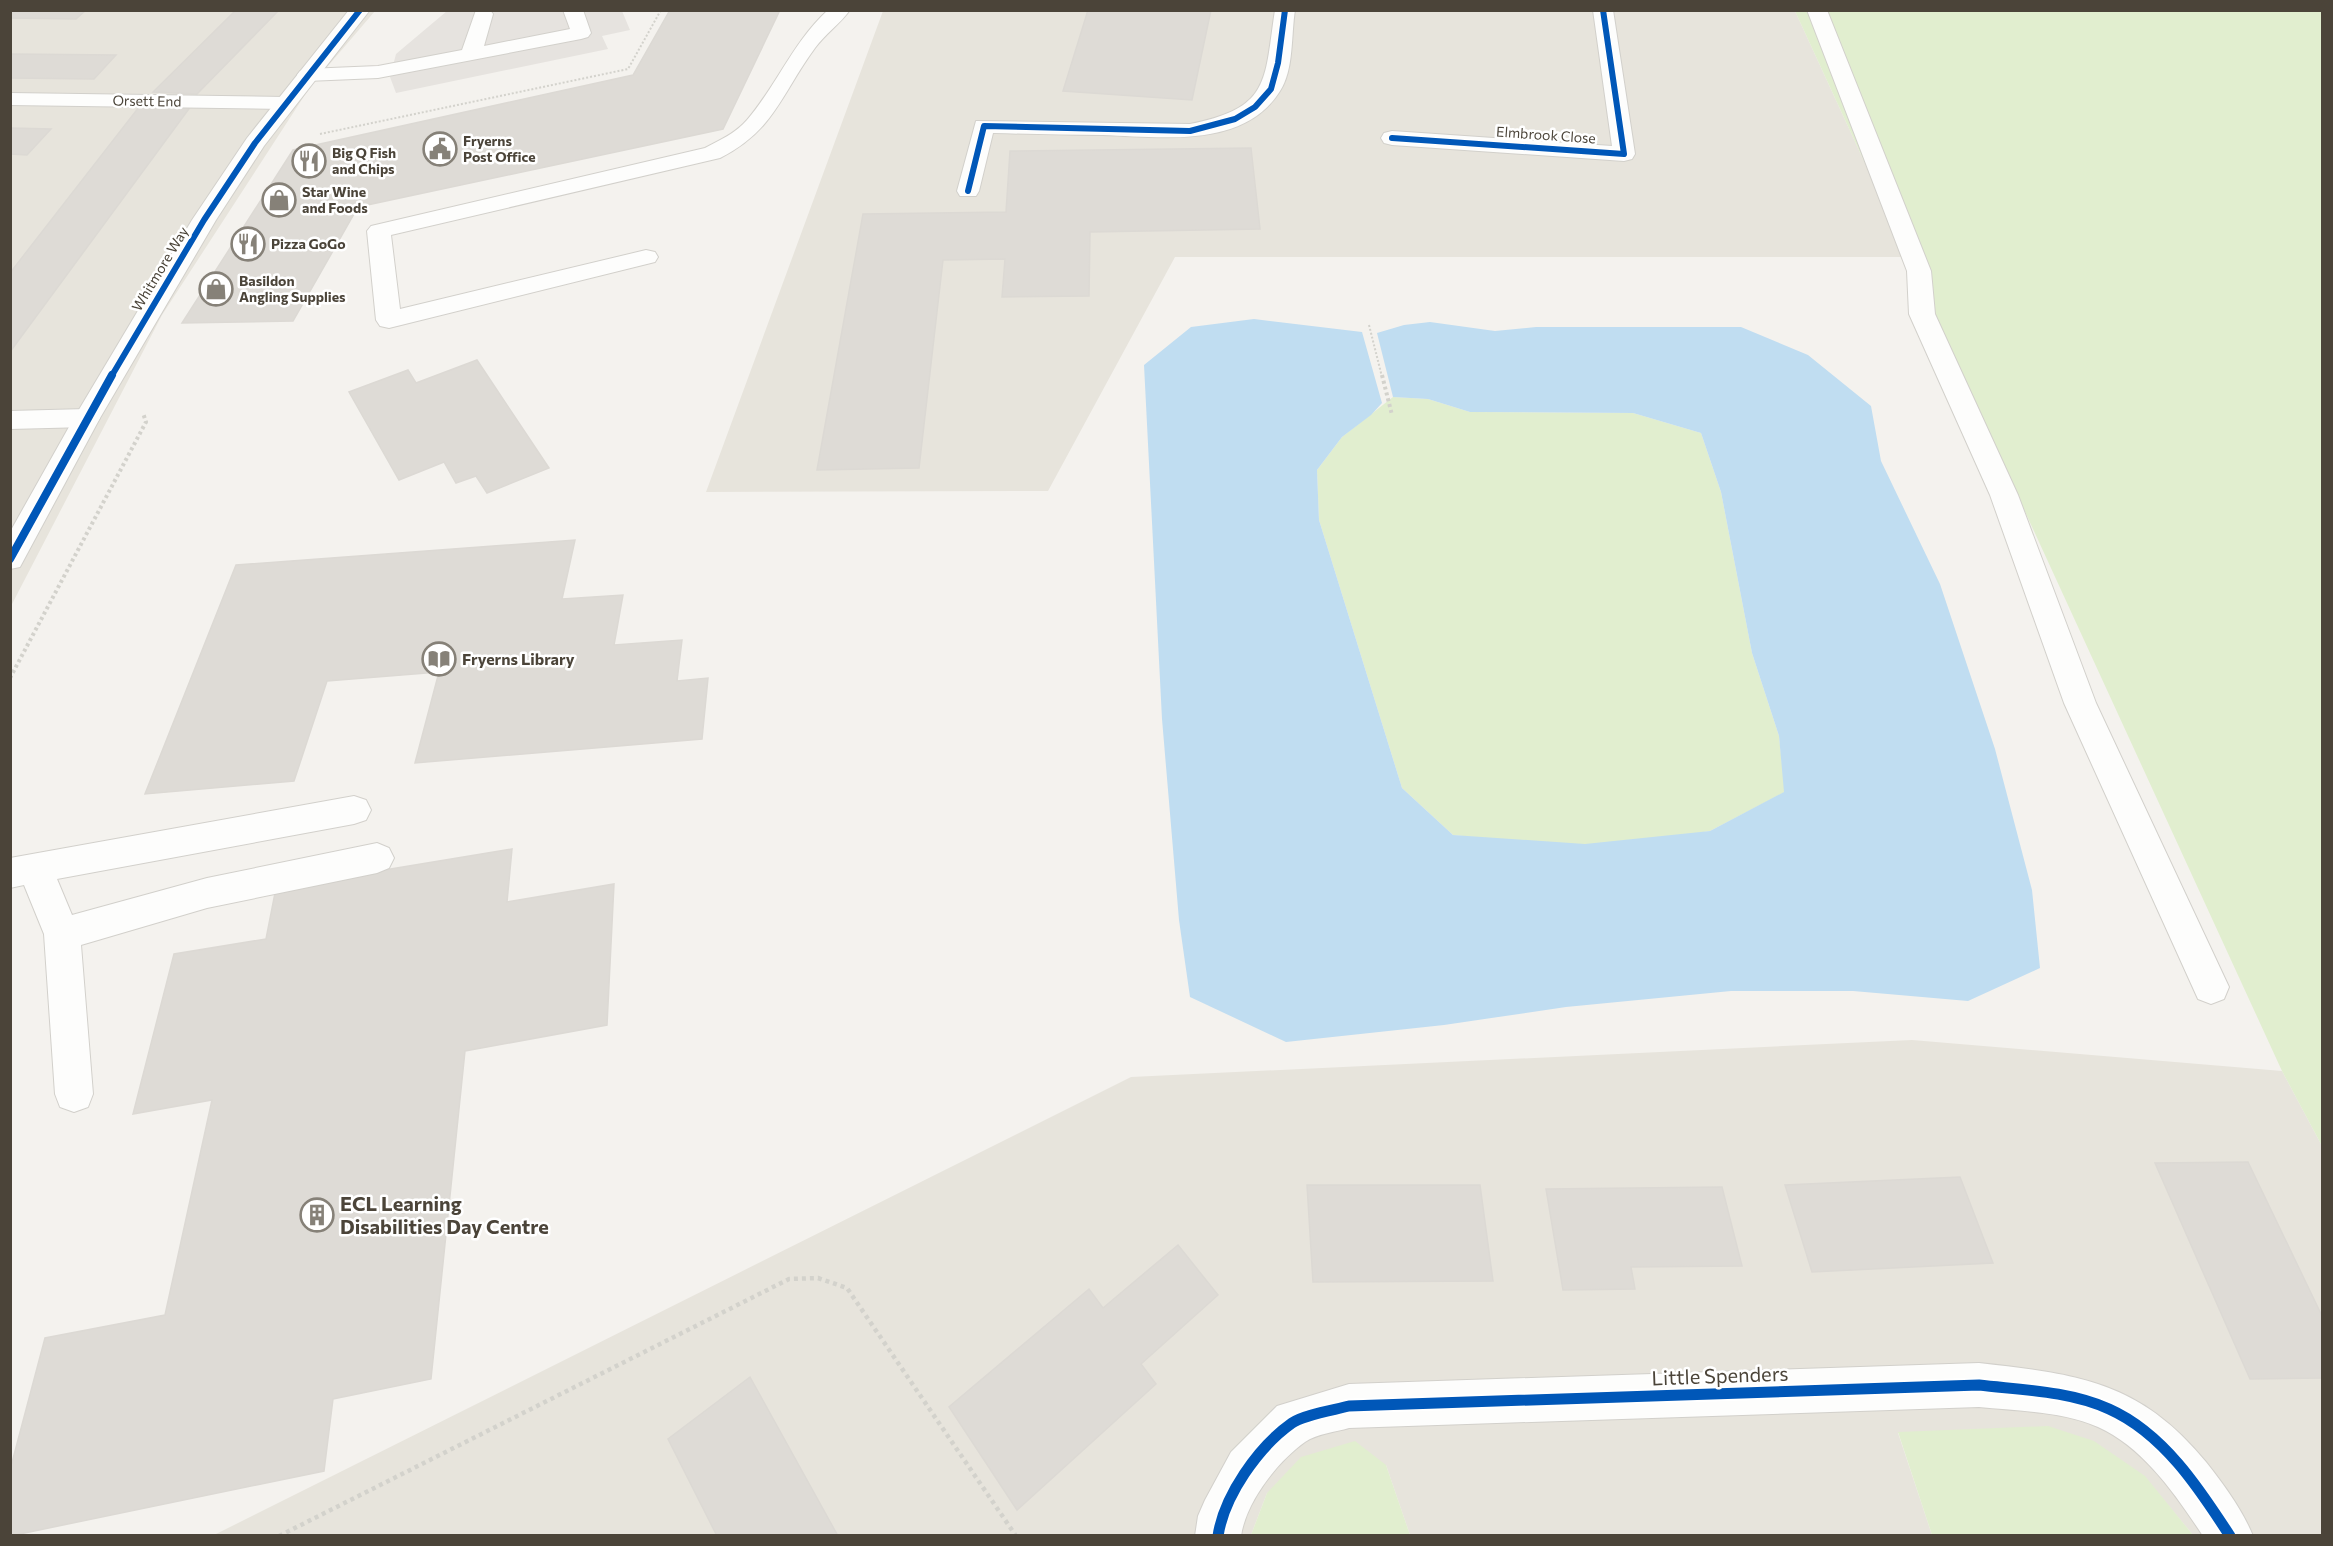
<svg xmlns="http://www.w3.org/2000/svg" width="2333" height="1546" viewBox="0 0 2333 1546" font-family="Commissioner,sans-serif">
<rect width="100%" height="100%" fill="#f4f2ee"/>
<path fill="#e7e4dc" d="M11 11H375L310 87 162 315 11 606Z
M883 11H1795L1908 257H1175L1048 491 706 492Z
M1912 1040 2282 1071 2322 1146V1535H2193L2144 1476 1898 1433 1932 1535H1410L1386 1465 1267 1493 1251 1535 212 1536 1131 1077Z"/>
<path fill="#e1eecf" d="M1795 11H2322V1146L2282 1071Z
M1393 397 1428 399 1470 412 1633 413 1701 433 1721 492 1752 653 1779 736 1785 792 1710 831 1595 849 1453 835 1402 788 1319 520 1317 470 1342 437Z
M2048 1426 2094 1441 2145 1476 2193 1535H1932L1898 1432Z
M1355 1441 1386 1465 1410 1535H1251L1267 1493 1301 1457Z"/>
<path fill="#e6e3df" d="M447 11H622L630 30 602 36 608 49 396 93 390 77 396 54Z"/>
<path fill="#c0ddf1" d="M1254 319 1362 332 1382 403 1371 415 1342 437 1317 470 1319 520 1402 788 1453 835 1585 844 1710 831 1784 792 1779 736 1752 653 1721 492 1701 433 1633 413 1470 412 1428 399 1393 397 1377 333 1404 325 1430 322 1495 331 1536 327H1741L1808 355 1871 406 1881 461 1940 584 1995 749 2032 890 2040 968 1968 1001 1853 991H1731L1566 1007 1444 1025 1286 1042 1190 997 1179 920 1162 719 1144 365 1191 327Z"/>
<path fill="#dedbd6" stroke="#dcd9d4" stroke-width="1.5" d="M10 10H86L76 19 10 18Z
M236 10H279L197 94 153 92Z
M670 10H780L723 129 358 207 293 321 182 323 293 150 633 75Z
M1088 10H1211L1192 100 1063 91Z
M10 54 116 55 94 79 10 78Z
M191 106 10 352V273L139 107Z
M10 128 51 129 27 155 10 154Z
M1251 148 1260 229 1090 232 1089 296 1002 297 1005 259 943 260 919 468 817 470 863 214 1006 212 1010 151Z
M477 360 549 468 487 493 476 476 456 483 444 462 399 480 349 392 408 370 416 383Z
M575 540 562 599 623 595 614 645 682 640 677 681 708 678 702 739 415 763 439 672 327 681 294 781 145 794 236 565Z
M512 849 507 902 614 884 607 1025 465 1051 431 1379 333 1399 324 1471 10 1536V1470L45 1338 165 1315 212 1100 133 1114 174 954 266 939 276 888Z
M2248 1162 2322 1316V1378L2250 1379 2155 1163Z
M1960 1177 1993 1263 1812 1272 1785 1185Z
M1307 1185H1480L1493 1281 1313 1282Z
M1722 1187 1742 1266 1631 1267 1635 1289 1563 1290 1546 1189Z
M1178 1245 1218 1295 1141 1364 1156 1384 1017 1510 949 1407 1089 1289 1103 1308Z
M750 1377 838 1536H717L668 1439Z"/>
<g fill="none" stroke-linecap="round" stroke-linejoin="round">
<defs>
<path id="service" d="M828 10H850C840 24 825 34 815 48 781 94 775 130 720 158L391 235 400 309 646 250 655 252 658 257 655 262 389 328 380 326 376 320 367 231 371 226 705 148C720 140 736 133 747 120 777 85 793 42 828 10Z
M1807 10H1827L1931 271 1935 314 2018 495 2096 703 2229 987 2224 999 2211 1004 2198 999 2064 703 1990 495 1909 314 1907 271Z
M354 796 366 800 371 810 366 820 354 824 57 879 72 915 207 878 377 843 389 848 394 858 389 868 377 873 207 908 81 945 93 1094 88 1107 74 1112 60 1107 55 1094 44 934 24 885 10 888V858Z"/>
<path id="minor" d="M476 10H490L493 14 484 46 570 29 563 10H583L591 33 588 37 581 39 378 78 307 81 300 79 297 75 300 71 307 69 378 66 462 50Z
M1275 10H1295C1291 35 1294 70 1280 91 1244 149 1161 137 1103 135 1066 135 1030 134 993 133L979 191 976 196H960L957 191 976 121 1190 124C1271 108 1264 81 1275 10Z
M1593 10H1613L1635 154 1632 159 1624 161 1392 145 1384 143 1381 138 1384 133 1392 131 1612 146Z
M10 93 284 97 292 98 295 103 292 108 284 109 10 105Z
M87 409 96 412 100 418 96 424 87 427 10 429V411Z
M1979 1363C2077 1374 2140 1381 2206 1462 2224 1485 2242 1509 2253 1536H2203C2176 1495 2143 1447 2098 1427 2062 1411 2017 1411 1979 1407L1349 1428C1336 1432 1316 1434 1305 1442 1277 1462 1246 1502 1241 1536H1195L1198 1516 1205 1500 1231 1452 1277 1406 1349 1384Z"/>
<path id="tertiary" d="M349 10H370L264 146 216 220 100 418 20 567 10 569V532L74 418 192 220 247 138Z"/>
</defs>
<use href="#service" stroke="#d2d0cb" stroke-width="2"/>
<use href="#minor" stroke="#d2d0cb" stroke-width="2"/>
<use href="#tertiary" stroke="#d2d0cb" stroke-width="2"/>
<path stroke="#d3d2cc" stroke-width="2" stroke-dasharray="2 2" stroke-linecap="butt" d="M320 134 628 69 661 10
M1369 325 1382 377"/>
<path stroke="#d3d2cc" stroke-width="4" stroke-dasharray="3 3" stroke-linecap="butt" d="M1382 375 1392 415
M10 678 146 422 143 413"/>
<path stroke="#d3d2cc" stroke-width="4.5" stroke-dasharray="4 4" stroke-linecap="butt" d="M279 1536 789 1279 818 1278 847 1288 1016 1536"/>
<use href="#service" fill="#fdfdfc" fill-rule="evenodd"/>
<use href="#minor" fill="#fdfdfc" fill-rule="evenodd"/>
<use href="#tertiary" fill="#fdfdfc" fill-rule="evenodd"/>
<defs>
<path id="cycleway-far2" d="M1392 138 1624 154 1603 10
M968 191 984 126 1190 131 1235 119 1255 107 1271 89 1278 63 1285 10
M111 377 204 220 255 143 360 10"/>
<path id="cycleway-far1" d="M10 559 112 375"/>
<path id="cycleway" d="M1218 1536C1224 1496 1258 1447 1292 1423 1303 1415 1334 1410 1349 1406L1979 1385C2022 1390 2069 1391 2109 1409 2163 1433 2199 1488 2230 1536"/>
</defs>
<use href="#cycleway-far2" stroke="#fff" stroke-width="8"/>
<use href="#cycleway-far1" stroke="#fff" stroke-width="12"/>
<use href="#cycleway" stroke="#fff" stroke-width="15"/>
<use href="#cycleway-far2" stroke="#0057b8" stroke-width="6"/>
<use href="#cycleway-far1" stroke="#0057b8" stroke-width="8"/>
<use href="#cycleway" stroke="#0057b8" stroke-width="11"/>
</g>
<defs>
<symbol id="civic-ring" viewBox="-11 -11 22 22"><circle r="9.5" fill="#fff" stroke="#868178" stroke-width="1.5"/><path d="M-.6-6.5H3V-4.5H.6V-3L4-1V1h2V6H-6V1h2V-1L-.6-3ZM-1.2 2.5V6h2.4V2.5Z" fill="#868178"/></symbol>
<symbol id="restaurant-ring" viewBox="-11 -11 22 22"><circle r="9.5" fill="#fff" stroke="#868178" stroke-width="1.5"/><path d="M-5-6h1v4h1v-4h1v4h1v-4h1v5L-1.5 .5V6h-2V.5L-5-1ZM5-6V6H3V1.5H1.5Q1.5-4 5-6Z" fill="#868178"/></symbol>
<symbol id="shop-ring" viewBox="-11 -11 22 22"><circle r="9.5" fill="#fff" stroke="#868178" stroke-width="1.5"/><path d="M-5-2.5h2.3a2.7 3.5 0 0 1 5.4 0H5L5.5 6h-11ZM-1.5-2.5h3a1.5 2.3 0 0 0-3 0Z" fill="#868178"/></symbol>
<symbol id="library-ring" viewBox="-11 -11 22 22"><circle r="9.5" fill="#fff" stroke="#868178" stroke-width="1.5"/><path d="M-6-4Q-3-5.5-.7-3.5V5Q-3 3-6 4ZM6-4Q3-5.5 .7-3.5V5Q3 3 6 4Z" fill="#868178"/></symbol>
<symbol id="building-ring" viewBox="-11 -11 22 22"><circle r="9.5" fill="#fff" stroke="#868178" stroke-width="1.5"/><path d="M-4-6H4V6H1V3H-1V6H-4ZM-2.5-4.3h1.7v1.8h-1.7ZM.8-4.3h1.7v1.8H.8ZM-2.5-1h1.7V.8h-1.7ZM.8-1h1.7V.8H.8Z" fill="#868178"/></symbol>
</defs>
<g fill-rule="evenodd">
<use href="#civic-ring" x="421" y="130" width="38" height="38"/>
<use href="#restaurant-ring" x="290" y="142" width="38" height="38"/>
<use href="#shop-ring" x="260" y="181" width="38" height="38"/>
<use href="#restaurant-ring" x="229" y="225" width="38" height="38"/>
<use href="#shop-ring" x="197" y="270" width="38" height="38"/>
<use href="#library-ring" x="420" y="640" width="38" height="38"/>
<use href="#building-ring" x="298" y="1196" width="38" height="38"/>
</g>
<g text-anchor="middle" stroke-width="5" stroke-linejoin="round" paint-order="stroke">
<g font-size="14" fill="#4b4439" stroke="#fff">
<text transform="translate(147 101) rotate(1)" y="5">Orsett End</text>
<text transform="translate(1546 135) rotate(4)" y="5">Elmbrook Close</text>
<text transform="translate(160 269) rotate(-59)" y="5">Whitmore Way</text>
</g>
<g font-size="14" font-weight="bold" fill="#4b4439" stroke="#fff" text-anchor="start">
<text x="463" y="146">Fryerns<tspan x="463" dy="16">Post Office</tspan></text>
<text x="332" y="158">Big Q Fish<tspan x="332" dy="16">and Chips</tspan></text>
<text x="302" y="197">Star Wine<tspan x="302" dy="16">and Foods</tspan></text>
<text x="271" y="249">Pizza GoGo</text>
<text x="239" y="286">Basildon<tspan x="239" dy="16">Angling Supplies</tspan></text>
</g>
<g font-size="16" font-weight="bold" fill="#4b4439" stroke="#fff" text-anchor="start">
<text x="462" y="665">Fryerns Library</text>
</g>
<g font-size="20" font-weight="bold" fill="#4b4439" stroke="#fff" text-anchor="start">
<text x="340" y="1211">ECL Learning<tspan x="340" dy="23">Disabilities Day Centre</tspan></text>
</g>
<g font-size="20" fill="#4b4439" stroke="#fff">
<text transform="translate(1720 1376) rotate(-2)" y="7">Little Spenders</text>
</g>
</g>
<rect width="2333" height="1546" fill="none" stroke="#4b4439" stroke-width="24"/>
</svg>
